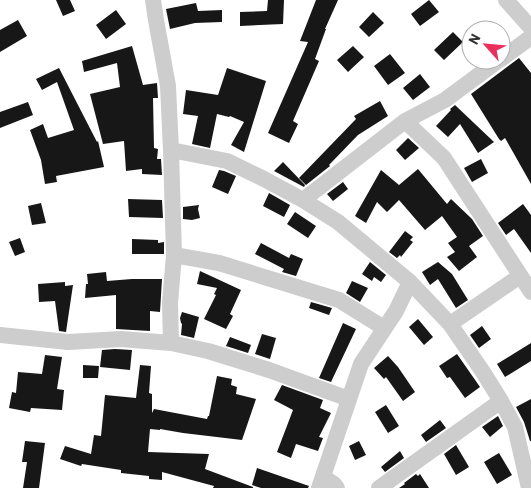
<svg xmlns="http://www.w3.org/2000/svg" width="531" height="488" viewBox="0 0 531 488" font-family="Barlow,sans-serif">
<rect width="100%" height="100%" fill="#fff"/>
<path fill="#171717" d="M56 0H70L75 11 63 16Z
M268 0H284L283 24 240 26V12L267 11Z
M316 0H338L325 29H326L315 59 319 61 293 121 298 124 289 143 268 133 308 42 300 41Z
M429 0 439 12 420 26 411 14Z
M196 3 198 11 222 10V22L195 23 170 29 166 9Z
M116 10 126 24 106 39 96 25Z
M373 12 384 23 369 37 359 27Z
M18 20 27 36 0 52V30Z
M453 32 463 42 444 60 434 50Z
M132 46 143 85 157 83 158 98H153L154 148 158 149 157 159H161L162 175 142 174V169L126 171 124 141 103 144 90 94 120 87 117 63 84 72 82 61Z
M353 46 364 57 348 72 337 60Z
M390 54 405 73 388 85 374 66Z
M519 58 531 73V184L505 138 501 141 499 139 471 94Z
M59 68 97 142 98 141 104 167 56 176 57 182 45 184 41 160 30 130 43 124 48 138 74 130 57 82 42 90 36 79Z
M227 68 266 81 244 152 231 145 244 122 230 116 229 117 217 114 210 148 192 144 198 116 183 114 186 90 218 95Z
M420 74 430 87 413 100 403 88Z
M380 101 388 116 358 135 329 165 330 166 306 185 299 178 356 119 354 116Z
M28 102 33 115 0 128V112Z
M455 105 494 142 478 153 460 124 448 137 436 126 451 110 450 109Z
M408 138 419 148 405 160 396 150Z
M481 159 488 173 472 182 464 168Z
M283 162 305 185 304 187 274 171Z
M418 169 447 204 451 199 472 219 483 236 469 246 477 257 459 271 447 257 455 252 448 243 457 237 442 216 425 230 399 200 387 212 377 202 366 223 355 216 381 170 399 185Z
M219 170 224 171 236 176 228 194 212 187Z
M343 182 348 189 333 201 327 194Z
M269 193 290 205 284 217 263 206Z
M128 199 162 200 163 218 129 217Z
M41 203 46 223 32 225 28 206Z
M523 204 531 215V253L514 229 506 235 498 223Z
M199 205 198 209 200 218 192 220 183 219V207Z
M295 212 316 226 308 238 287 224Z
M405 231 413 237 410 240 413 242 401 257 400 255 397 258 389 252Z
M20 238 25 252 15 256 9 242Z
M132 239 158 240V243L164 242V254H132Z
M261 243 289 258 291 254 303 259 296 276 282 272 284 269 255 254Z
M370 262 386 275 381 282 374 277 372 281 362 274Z
M438 262 452 274 468 300 456 308 438 279 430 285 422 272Z
M200 271 241 290 230 314 233 316 226 329 204 319 216 295 214 294 217 288 197 284Z
M106 272 107 281 132 279H162L160 312 150 311V331L116 329V295L85 298 86 284H88L87 274Z
M352 281 368 288 360 302 346 293Z
M65 282V286L73 285 66 332 59 331 55 301 39 302 38 284Z
M311 302 332 308 329 315 309 308Z
M182 312 199 317 194 338 181 335 182 324 181 323 180 318Z
M418 319 433 337 424 345 409 327Z
M343 323 356 329 331 382 319 378Z
M482 326 491 339 479 348 470 335Z
M262 334 276 338 270 359 255 354Z
M230 337 251 345 248 353 226 346Z
M531 343V361L505 377 497 364Z
M115 349 132 350 130 370 100 367 102 350Z
M457 354 480 387 465 398 450 377 447 378 439 366Z
M45 355 62 357 57 389 64 390 62 410 31 408 30 412 9 408 12 392 16 393 18 372 42 374Z
M388 356 398 367 415 392 403 401 386 377 384 379 374 368Z
M83 365 99 366 98 378H83Z
M140 365 151 366 149 393 152 394V413L154 409 207 419 208 416H209L217 376 232 379 231 385 237 387 236 394 256 399 242 440 183 433 160 429V430L150 429 148 452 209 454 205 469 253 487V488H213L214 486 162 472V480L149 479V476L121 473V470L82 464 81 466 60 459 65 446 91 454 94 435 101 436 105 395 136 398Z
M282 385 323 400 320 408 331 413 319 437 323 438 318 451 296 444 291 458 277 452 293 410 274 400Z
M531 399V441H530L524 422 516 407Z
M386 405 399 426 388 433 375 412Z
M498 416 503 426 490 437 482 427Z
M440 420 446 428 426 442 421 435Z
M25 441 45 443 39 488H23L27 462H22Z
M359 441 366 455 355 460 349 446Z
M456 445 469 467 456 475 444 454Z
M400 451 404 458 385 472 381 467Z
M499 453 512 475 497 484 484 462Z
M257 468 309 486 308 488H261L252 485Z
M416 474 418 476 420 474 429 488H399L405 484 404 483Z"/>
<g fill="none" stroke-linecap="round" stroke-linejoin="round">
<path stroke="#cdcdcd" stroke-width="16" d="M153 0 156 20 168 86 171 150 174 255 170 303 171 343
M506 0 531 28
M501 59 531 37
M405 121 444 158 531 292
M171 150 227 161 264 179 303 200 338 222 410 282 450 324 483 372 501 401 515 427 529 488
M303 200 405 121 445 100 499 60
M174 255 219 263 339 300 384 328
M450 324 520 276
M0 335 68 342 121 339 171 343 208 351 269 370 349 399
M323 477 334 484 337 488
M319 488 361 364 396 311 410 282
M379 488 501 401"/>
</g>
<g transform="translate(486 45) rotate(297)"><circle r="24" fill="#ffffff" stroke="#acacac"/>
<path d="M0-4L9 19L0 12L-9 19Z" fill="#e9305d"/>
<text y="-8" font-size="14" font-weight="bold" text-anchor="middle" fill="#303030">N</text>
</g>
</svg>
